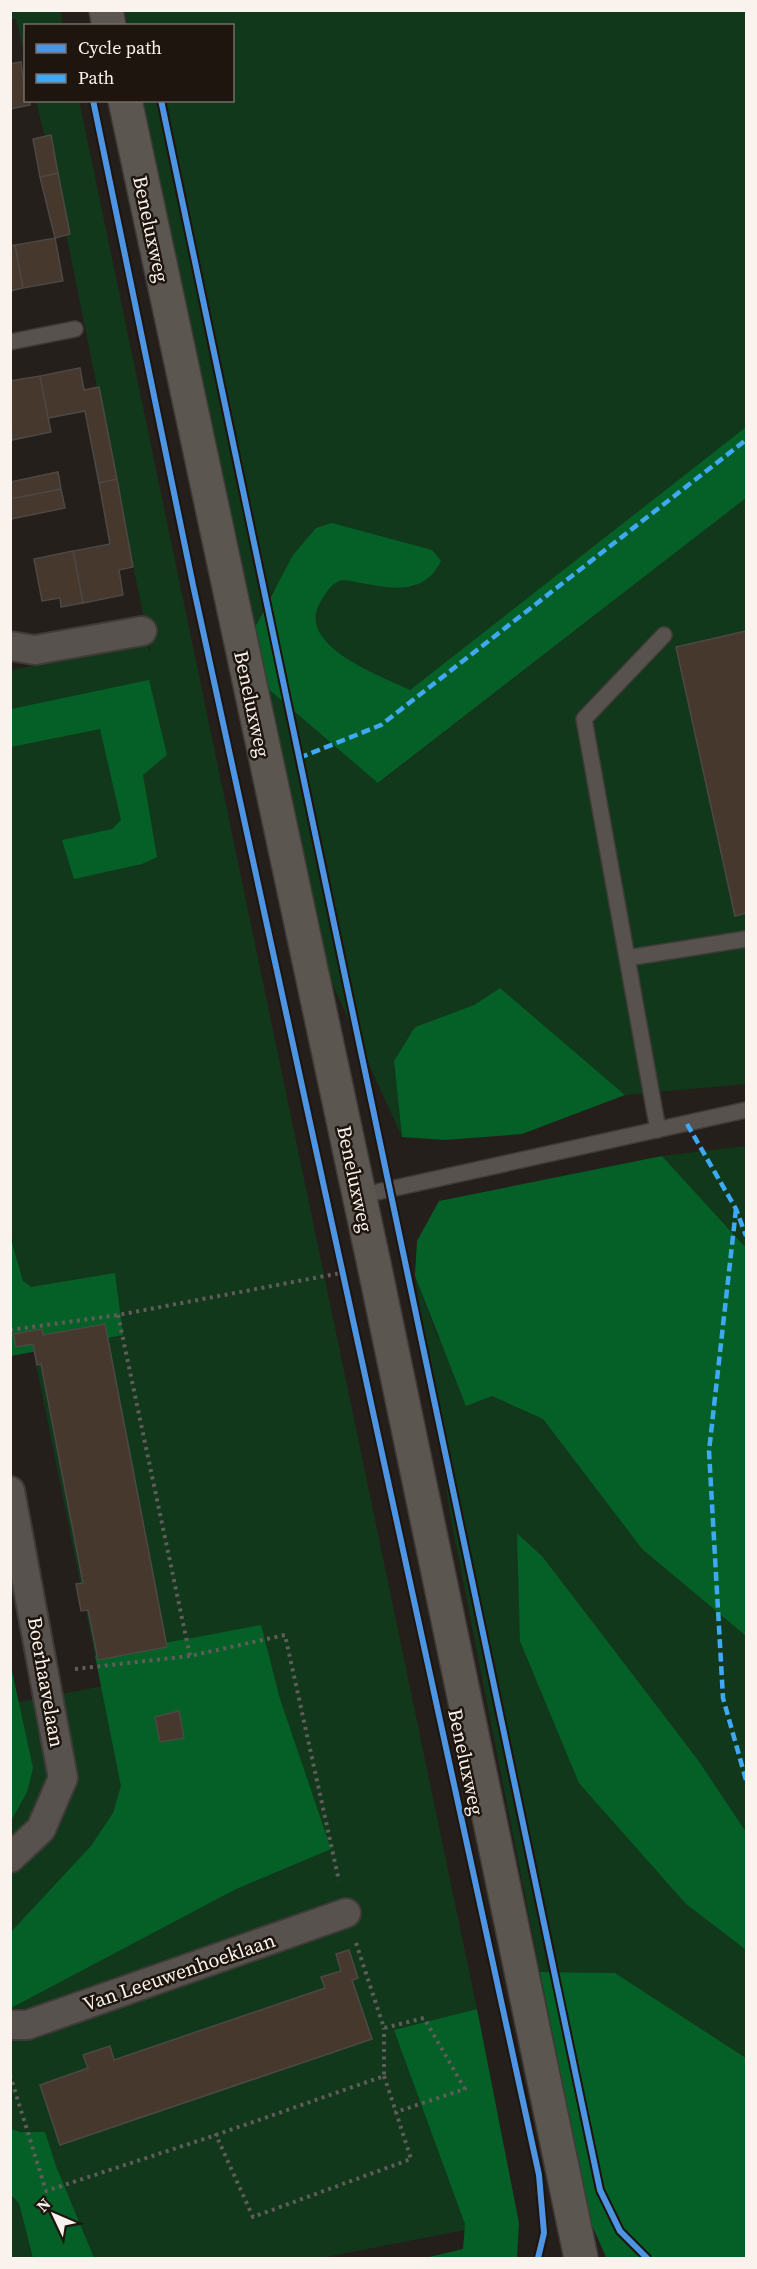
<svg xmlns="http://www.w3.org/2000/svg" width="757" height="2269" viewBox="0 0 757 2269" font-family="'Source Serif 4',serif">
<rect width="100%" height="100%" fill="#241f1a"/>
<path fill="#12381b" d="M11 10 60 11 63 25 26 26 25 56 16 19H11Z
M125 11H746V427L410 690C382 677 296 646 319 604 324 595 330 583 340 580 349 578 363 584 372 585 386 587 400 586 414 587L441 562 272 591 254 629 143 101 232 100V26L128 25Z
M79 100 477 2009 436 2020 480 2227 321 2258H11V1704L209 1665 165 1642 95 1656 34 1354 105 1340 37 1316 23 1281 11 1235V670L147 645 151 654 54 174 36 101Z
M746 498V1084L625 1095 500 988 474 1005 415 1027 394 1061 402 1137 326 970 267 688 379 783Z
M746 1146V1248L662 1156Z
M415 1276 438 1338 492 1395 543 1419 642 1549 746 1636V1832L698 1760 542 1556 518 1533 686 1904 746 1950V2058L615 1973 540 1972 451 1520Z"/>
<path fill="#056027" d="M746 427V498L378 783 267 688 254 629 293 555 316 528 332 523 432 550 441 561C424 595 394 589 361 583 354 582 345 579 339 581 330 585 326 593 321 601 293 645 381 676 410 690Z
M149 680 167 755 143 775 157 857 142 864 74 879 62 840 112 829 121 820 100 729 11 747V709Z
M500 988 625 1095 522 1134 445 1140 402 1137 394 1061 415 1027 474 1005Z
M662 1156 746 1248V1636L642 1549 543 1419 492 1396 466 1406 415 1276 417 1241 439 1201Z
M10 1235 23 1281 31 1287 115 1273 123 1335 11 1356Z
M517 1533 542 1556 598 1629 698 1760 746 1832V1950L686 1904 579 1783 520 1641Z
M261 1625 280 1699 331 1849 236 1889 11 2008 10 1933 91 1846 113 1813 121 1786 95 1656Z
M10 1662 33 1768 27 1792 11 1821Z
M540 1972 615 1973 746 2058V2258L606 2257 591 2223Z
M477 2009 519 2223 517 2257 425 2258 463 2249 465 2224 394 2030Z
M11 2129 20 2132H45L56 2166 94 2258H33L19 2203 11 2195Z"/>
<path fill="#46382c" stroke="#4d4845" stroke-width="1.5" d="M21 62 26 100H29L30 105 10 109V64Z
M51 135 58 173 40 177 33 139Z
M58 173 70 234 55 238 40 177Z
M55 238 63 281 23 288 15 245Z
M15 245 23 288 10 291V246Z
M80 368 84 390 99 387 117 479 99 483 85 411 48 418 40 376Z
M40 376 51 432 12 440 10 381Z
M58 472 61 489 10 499V482Z
M117 479 133 567 119 570 123 595 83 603 73 551 110 544 99 483Z
M61 489 65 508 11 519 10 499Z
M73 551 83 603 61 607 60 598 42 601 34 559Z
M746 631V913L735 916 676 647Z
M105 1324 167 1647 98 1660 88 1610 81 1611 76 1584 83 1583 41 1364 37 1365 33 1344 16 1347 13 1334 42 1329 43 1335Z
M179 1711 184 1738 160 1742 155 1717Z
M349 1950 358 1978 352 1980 372 2039 60 2145 40 2085 88 2068 83 2055 110 2046 114 2060 325 1988 321 1977 341 1971 336 1954Z"/>
<g fill="none" stroke-linecap="round" stroke-linejoin="round">
<defs>
<path id="service" d="M10 342 75 329
M627 958 746 939
M658 1130 584 719 664 635
M359 1196 746 1110"/>
<path id="minor" d="M10 646 35 650 142 631
M10 1491 63 1778 41 1829 10 1858
M10 2025H27L346 1913"/>
<path id="secondary" d="M106 10 109 26
M125 100 375 1269 581 2258"/>
</defs>
<use href="#service" stroke="#403b38" stroke-width="18"/>
<use href="#minor" stroke="#403b38" stroke-width="32"/>
<use href="#secondary" stroke="#403b38" stroke-width="36"/>
<path stroke="#605c5a" stroke-width="4" stroke-dasharray="3 4.5" stroke-linecap="butt" d="M118 1315 190 1656 285 1635 339 1881
M10 1330 118 1315 341 1273
M75 1669 190 1656
M356 1943 384 2028 424 2018 465 2089 396 2112 411 2159 253 2217 216 2135 384 2076V2028
M10 2075 46 2191 216 2135
M384 2076 396 2112"/>
<use href="#service" stroke="#57524e" stroke-width="15"/>
<use href="#minor" stroke="#57524e" stroke-width="28"/>
<use href="#secondary" stroke="#5c5651" stroke-width="33"/>
<path stroke="#3fa9f5" stroke-width="4.5" stroke-dasharray="9 4.5" stroke-linecap="butt" d="M299 758 381 725 746 440
M687 1124 736 1209 746 1236
M736 1209 709 1451 723 1698 746 1780"/>
<defs>
<path id="cycleway" d="M93 100 193 585 539 2175 544 2233 538 2258
M161 100 600 2190 620 2231 647 2258"/>
</defs>
<use href="#cycleway" stroke="#1d150e" stroke-width="10"/>
<use href="#cycleway" stroke="#4d94e3" stroke-width="6"/>
</g>
<g text-anchor="middle" stroke-width="5" stroke-linejoin="round" paint-order="stroke">
<g font-size="20" fill="#f9f2ed" stroke="#1d150e">
<text transform="translate(151 229) rotate(78)" y="7">Beneluxweg</text>
<text transform="translate(252 704) rotate(78)" y="7">Beneluxweg</text>
<text transform="translate(355 1179) rotate(78)" y="7">Beneluxweg</text>
<text transform="translate(46 1682) rotate(80)" y="7">Boerhaavelaan</text>
<text transform="translate(466 1762) rotate(78)" y="7">Beneluxweg</text>
<text transform="translate(179 1972) rotate(-19)" y="7">Van Leeuwenhoeklaan</text>
</g>
</g>
<rect width="757" height="2269" fill="none" stroke="#f9f2ed" stroke-width="24"/>
<rect x="24" y="24" width="210" height="78" fill="#1d150e" stroke="#756d67" stroke-width="1.5"/>
<rect x="36" y="44" width="30" height="9" fill="#4d94e3" stroke="#756d67" stroke-width="1.5"/>
<text x="78" y="54" font-size="18" fill="#f9f2ed">Cycle path</text>
<rect x="36" y="74" width="30" height="9" fill="#3fa9f5" stroke="#756d67" stroke-width="1.5"/>
<text x="78" y="84" font-size="18" fill="#f9f2ed">Path</text>
<g transform="translate(54 2215) rotate(314)" stroke="#1d150e" stroke-width="4.5" paint-order="stroke">
<path d="M0-4.5L10 22L0 15L-10 22Z" fill="#f9f2ed"/>
<text y="-9" font-size="16" font-weight="bold" text-anchor="middle" fill="#f9f2ed">N</text>
</g>
</svg>
